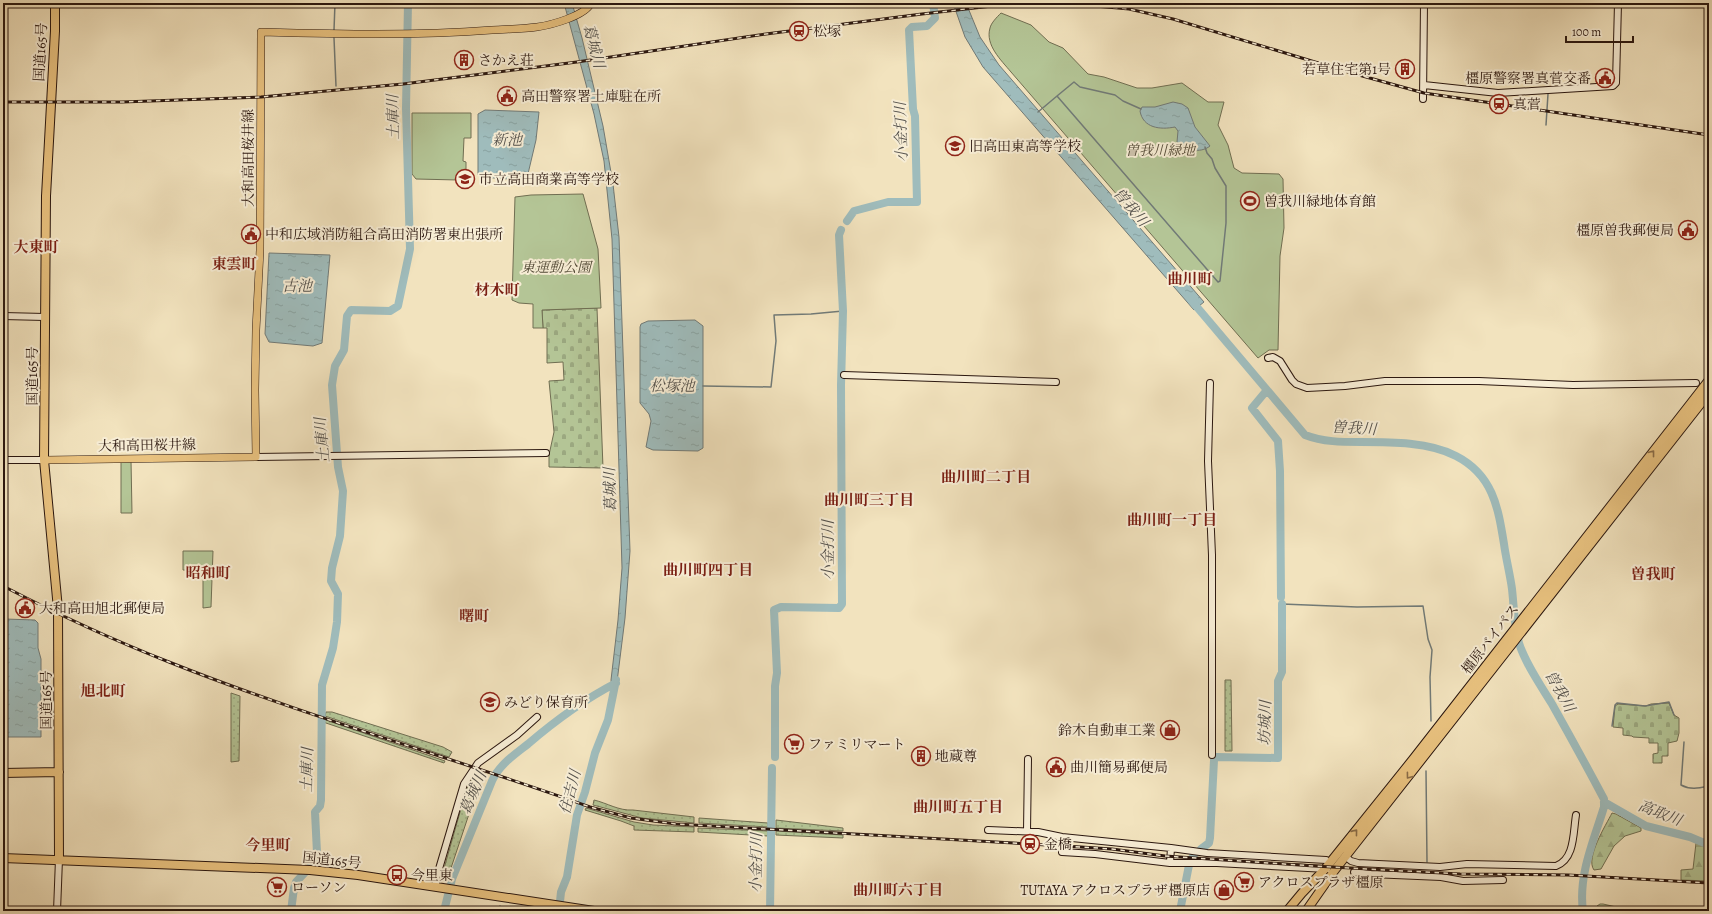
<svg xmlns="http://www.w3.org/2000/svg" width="1712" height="914" viewBox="0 0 1712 914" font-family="Alegreya,'Noto Serif JP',serif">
<defs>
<pattern id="grass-dots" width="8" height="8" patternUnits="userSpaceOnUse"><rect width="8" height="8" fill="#b4c596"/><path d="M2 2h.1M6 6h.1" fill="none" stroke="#9ba880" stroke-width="1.8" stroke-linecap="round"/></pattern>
<pattern id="forest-firs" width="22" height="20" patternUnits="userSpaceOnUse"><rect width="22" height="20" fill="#b4c596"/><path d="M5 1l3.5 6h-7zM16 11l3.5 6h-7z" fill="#9ba880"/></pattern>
<pattern id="cemetery-stones" width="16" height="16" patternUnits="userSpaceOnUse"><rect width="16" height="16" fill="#b4c596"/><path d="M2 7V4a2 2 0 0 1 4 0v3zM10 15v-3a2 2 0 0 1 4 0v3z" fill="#9ba880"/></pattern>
<pattern id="water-ripples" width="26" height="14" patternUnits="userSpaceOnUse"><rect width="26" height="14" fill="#9fbcbc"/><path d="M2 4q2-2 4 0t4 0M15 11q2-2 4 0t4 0" fill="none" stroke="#89a1a0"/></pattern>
</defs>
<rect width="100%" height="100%" fill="#f2e3be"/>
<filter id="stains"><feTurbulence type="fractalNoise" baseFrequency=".005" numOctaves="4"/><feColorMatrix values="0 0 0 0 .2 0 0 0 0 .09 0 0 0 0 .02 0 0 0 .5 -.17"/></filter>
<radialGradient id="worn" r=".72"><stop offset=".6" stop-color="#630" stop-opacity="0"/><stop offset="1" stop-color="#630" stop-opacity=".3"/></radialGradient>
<path fill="url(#grass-dots)" stroke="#706e52" d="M1225 680H1231L1232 751H1225Z
M231 693 240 696 239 761 231 762Z
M326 712H332L443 747 452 752 449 757 325 716Z
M323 719 445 761 444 763 323 722Z
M476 771 485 773 476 793 447 880 441 879 468 784Z
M594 800C607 803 619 811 633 810L694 817V823L642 818 593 805Z
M586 808 634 822 653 825 694 827V832L634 830V826L621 821 585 810Z
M699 818 768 823V827L699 823Z
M776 820 843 828V831L776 828Z
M698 828 768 831V836L698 832Z
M776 831 843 835V838L776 835Z"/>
<path fill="url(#forest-firs)" stroke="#706e52" d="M1612 813 1616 814 1641 828V831L1625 836 1614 846 1601 869 1594 870C1585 858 1606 825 1612 813Z
M1696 843 1709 849V881L1681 880V870L1693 869Z
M1600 904H1603L1634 911H1598L1597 906Z"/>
<path fill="url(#cemetery-stones)" stroke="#706e52" d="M597 308 603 468 549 467V455L554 432 549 381 564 380 563 362 547 363V328H543L542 310Z
M1669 703 1674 715 1679 718V733L1677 741 1668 743V756H1662V763H1653V754L1658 753V743H1649V738L1633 737 1632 736 1623 735V728L1613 727 1615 706 1618 704 1646 706 1651 704Z"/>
<path fill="#b4c596" stroke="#706e52" d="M1001 13 1031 25 1049 42 1063 48 1088 74 1104 77 1137 88H1152L1182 83 1208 102H1224L1218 125 1228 145 1234 168 1242 173 1279 174 1283 179 1284 228 1280 256 1278 350H1269L1258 358 1011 72C1001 60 985 45 990 28 991 23 997 17 1001 13Z
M412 113H471V138H464L463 161 466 162V178H458V180L416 179 412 174Z
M583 194 598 249 601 308 542 310 543 328H533V304L519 303 512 300 515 197 531 195Z
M121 460H131L132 513H121Z
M183 551H213L211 607 203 608V571L183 570Z"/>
<path fill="url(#water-ripples)" stroke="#717a77" d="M564 3H572L582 38 603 126 613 184 619 237 630 551 625 618 616 690 612 689 611 680 618 620 622 568 612 239 604 161 594 114Z
M953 3H966L980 37 999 65 1204 302 1194 310 983 67 965 37Z
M1173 102 1182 104 1188 108 1195 127 1210 146C1200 154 1185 150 1177 142L1178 131 1175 127C1160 130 1143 128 1140 111L1142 107H1155Z
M485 110 539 112 536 140 527 178 522 180 481 177 478 175V114Z
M269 253 330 255 322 343 313 346 269 342 265 334Z
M695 320 703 326V448L698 451 653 450 646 447 651 421 649 414 640 403V327L641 324 648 321Z
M5 619 35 620 38 623V648L41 659V737H3V620Z"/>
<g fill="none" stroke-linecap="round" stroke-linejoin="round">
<path stroke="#717a77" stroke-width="1.5" d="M334 30 335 3
M334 38 336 86
M1141 109 1123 101 1115 95 1080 87 1074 82 1057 96 1218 282 1220 281 1226 223V186L1215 168 1212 159 1207 153 1205 147
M1038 112 1057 96
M1546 125 1548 94
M703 386 771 387 776 341 774 315 811 314 843 311
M1282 604 1357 607 1423 606 1428 639 1432 650 1430 677 1431 721
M1612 726 1615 705 1617 703 1645 706 1669 702 1674 715
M1684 742 1681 785C1690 790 1699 788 1709 786
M1426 771 1427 862
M1709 790V803
M500 911V906"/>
<path stroke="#9fbcbc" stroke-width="8" d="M847 221 854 211 888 202H917L915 116 913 109 909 30 912 27 927 26 935 18 933 3
M1191 300 1305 435C1323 442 1342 442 1361 442 1391 442 1430 442 1456 456 1493 475 1498 507 1504 544 1506 559 1510 574 1512 589 1514 607 1514 625 1519 643 1525 663 1541 686 1552 704 1570 736 1587 767 1604 799V807C1594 840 1578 875 1583 911
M1267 390 1252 408 1278 441 1280 471 1281 597
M775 757V686L777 673 774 610 781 607 839 608 842 604 841 385 843 311 839 235 841 230
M1604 802 1646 826 1690 837 1709 845
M1201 849 1209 843 1210 838 1214 760 1216 757 1278 758V681L1282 672V604
M1191 860 1194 855
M291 911 294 888 296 882 311 866 317 853 315 812 320 806 321 800 322 685 333 648 337 622 338 594 331 581 332 568 340 536 343 491 338 467 332 385 335 366 344 350 347 316 351 310 390 311 398 306 410 249 406 108 408 3
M444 911 452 879 492 781C499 765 514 755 528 744 556 720 583 700 616 683
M559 911 561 892 567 877 577 815 585 792 595 753 608 720 616 680
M770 911 772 768
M1180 911 1189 865"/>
<defs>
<path id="secondary" d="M1424 85 1498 93 1613 86 1616 83 1618 3
M1423 99 1424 3
M3 316 45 317
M1268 358 1273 357 1280 361 1292 380 1296 384 1307 388 1345 386 1385 381H1479L1573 385 1696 383
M844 375 1056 382
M1210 383 1208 461 1212 555V755
M256 457 546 453
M3 460H44
M988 830 1038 832 1062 837 1171 848 1207 853 1326 860
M1027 832 1028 759
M1062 852 1095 854 1170 863H1217L1327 869
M1346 857 1351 861 1358 863 1440 867 1467 864 1556 866C1575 859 1573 833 1576 815
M1170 863 1171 848
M1354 872 1371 874 1441 877 1463 881 1503 880
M436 887V879L464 784 478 763 517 735 537 717
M57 911 59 859"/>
<path id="primary" d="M44 460 256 457 255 390 256 330 260 250 261 32C338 34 415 36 492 30 507 29 522 29 537 27 551 25 585 16 591 3"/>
<path id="highway" d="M55 3V31L46 196 44 460 58 609 59 859
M3 773 59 772
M3 858 310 870 358 875 594 911
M1287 911 1302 893 1325 869 1414 758 1709 380
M1306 911 1334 871 1709 393"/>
</defs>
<use href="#secondary" stroke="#2b170f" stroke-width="8"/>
<use href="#primary" stroke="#2b170f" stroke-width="8"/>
<use href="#highway" stroke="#2b170f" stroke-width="10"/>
<use href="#secondary" stroke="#f7edd5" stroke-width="6"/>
<use href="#primary" stroke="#e9c27f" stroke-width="7"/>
<use href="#highway" stroke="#e9c27f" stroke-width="8"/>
<defs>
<path id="rail" d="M3 102H122L261 97 403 84 577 62 766 34 922 14 992 6 1084 5 1129 9 1173 19 1348 72 1424 93 1709 135
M3 586C57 614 113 640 169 662 307 717 451 757 590 807L631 818 676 824 1065 846 1112 849 1165 856 1314 866 1460 874 1568 875 1709 883"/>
</defs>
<use href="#rail" stroke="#2b170f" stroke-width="3"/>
<use href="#rail" stroke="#f7edd5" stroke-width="1.5" stroke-dasharray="4.5" stroke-linecap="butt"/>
</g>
<defs><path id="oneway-chevron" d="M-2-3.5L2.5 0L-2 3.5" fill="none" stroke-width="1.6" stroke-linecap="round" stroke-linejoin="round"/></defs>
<g stroke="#8a6c47">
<use href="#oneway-chevron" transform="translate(1652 453) rotate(-52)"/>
<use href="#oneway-chevron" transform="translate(1409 776) rotate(127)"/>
<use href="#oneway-chevron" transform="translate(1355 832) rotate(-51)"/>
</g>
<defs>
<symbol id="station-ring" viewBox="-11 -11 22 22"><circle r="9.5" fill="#f7edd5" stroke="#8f2418" stroke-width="1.5"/><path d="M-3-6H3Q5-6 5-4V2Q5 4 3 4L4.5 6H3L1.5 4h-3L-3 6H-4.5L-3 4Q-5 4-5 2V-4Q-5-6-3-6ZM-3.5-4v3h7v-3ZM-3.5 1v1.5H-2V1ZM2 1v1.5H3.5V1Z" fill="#8f2418"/></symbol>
<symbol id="building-ring" viewBox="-11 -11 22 22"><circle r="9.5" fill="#f7edd5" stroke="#8f2418" stroke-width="1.5"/><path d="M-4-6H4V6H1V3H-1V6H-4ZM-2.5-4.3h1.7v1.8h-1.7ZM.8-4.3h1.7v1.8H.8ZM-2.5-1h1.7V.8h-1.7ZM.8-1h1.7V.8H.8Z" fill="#8f2418"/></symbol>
<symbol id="civic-ring" viewBox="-11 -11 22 22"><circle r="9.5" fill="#f7edd5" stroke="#8f2418" stroke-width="1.5"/><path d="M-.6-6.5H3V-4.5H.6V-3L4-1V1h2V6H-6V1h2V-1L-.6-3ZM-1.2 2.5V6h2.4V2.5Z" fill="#8f2418"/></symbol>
<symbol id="school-ring" viewBox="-11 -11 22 22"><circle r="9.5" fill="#f7edd5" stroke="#8f2418" stroke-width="1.5"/><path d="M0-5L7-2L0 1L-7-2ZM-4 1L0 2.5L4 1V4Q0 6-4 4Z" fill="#8f2418"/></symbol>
<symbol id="stadium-ring" viewBox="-11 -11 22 22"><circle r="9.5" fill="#f7edd5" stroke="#8f2418" stroke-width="1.5"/><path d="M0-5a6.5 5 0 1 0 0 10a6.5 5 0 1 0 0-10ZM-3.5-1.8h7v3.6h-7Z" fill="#8f2418"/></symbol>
<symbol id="shop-ring" viewBox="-11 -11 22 22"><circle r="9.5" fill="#f7edd5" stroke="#8f2418" stroke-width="1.5"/><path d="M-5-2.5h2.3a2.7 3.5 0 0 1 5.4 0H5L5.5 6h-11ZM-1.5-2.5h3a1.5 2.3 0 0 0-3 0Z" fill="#8f2418"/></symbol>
<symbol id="supermarket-ring" viewBox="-11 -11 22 22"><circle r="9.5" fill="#f7edd5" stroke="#8f2418" stroke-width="1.5"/><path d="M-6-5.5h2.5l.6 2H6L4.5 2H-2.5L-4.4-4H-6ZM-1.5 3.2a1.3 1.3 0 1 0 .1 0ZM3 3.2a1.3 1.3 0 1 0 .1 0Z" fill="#8f2418"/></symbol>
<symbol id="bus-ring" viewBox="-11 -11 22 22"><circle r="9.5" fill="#f7edd5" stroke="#8f2418" stroke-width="1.5"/><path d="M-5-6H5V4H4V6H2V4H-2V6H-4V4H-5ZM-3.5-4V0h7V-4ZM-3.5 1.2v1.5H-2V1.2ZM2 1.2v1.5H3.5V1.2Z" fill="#8f2418"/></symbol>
</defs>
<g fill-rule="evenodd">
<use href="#station-ring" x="788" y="20" width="22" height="22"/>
<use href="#building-ring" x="453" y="49" width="22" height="22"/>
<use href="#building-ring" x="1394" y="58" width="22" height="22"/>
<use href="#civic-ring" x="1594" y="67" width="22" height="22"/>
<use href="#civic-ring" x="496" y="85" width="22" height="22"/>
<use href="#station-ring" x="1488" y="93" width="22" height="22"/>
<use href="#school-ring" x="944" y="135" width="22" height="22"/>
<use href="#school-ring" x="454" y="168" width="22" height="22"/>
<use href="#stadium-ring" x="1239" y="190" width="22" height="22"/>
<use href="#civic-ring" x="1677" y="219" width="22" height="22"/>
<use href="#civic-ring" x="240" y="223" width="22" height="22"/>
<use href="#civic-ring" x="14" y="597" width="22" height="22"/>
<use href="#school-ring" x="479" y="691" width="22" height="22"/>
<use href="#shop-ring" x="1159" y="719" width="22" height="22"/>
<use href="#supermarket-ring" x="783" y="733" width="22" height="22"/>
<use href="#building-ring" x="910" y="745" width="22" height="22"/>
<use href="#civic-ring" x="1045" y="756" width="22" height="22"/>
<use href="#station-ring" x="1019" y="833" width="22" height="22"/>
<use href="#bus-ring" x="386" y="864" width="22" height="22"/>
<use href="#supermarket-ring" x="1233" y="871" width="22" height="22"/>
<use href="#supermarket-ring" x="266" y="876" width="22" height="22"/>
<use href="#shop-ring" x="1213" y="879" width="22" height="22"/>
</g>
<g text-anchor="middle" stroke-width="4" stroke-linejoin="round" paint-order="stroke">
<g font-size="14" fill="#2b170f" stroke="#f7edd5" text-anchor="start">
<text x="813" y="36">松塚</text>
<text x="478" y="65">さかえ荘</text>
<text x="1391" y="74" text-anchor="end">若草住宅第1号</text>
<text x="1591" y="83" text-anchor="end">橿原警察署真菅交番</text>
<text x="521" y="101">高田警察署土庫駐在所</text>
<text x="1513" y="109">真菅</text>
<text x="969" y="151">旧高田東高等学校</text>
<text x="479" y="184">市立高田商業高等学校</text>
<text x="1264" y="206">曽我川緑地体育館</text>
<text x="1674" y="235" text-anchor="end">橿原曽我郵便局</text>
<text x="265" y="239">中和広域消防組合高田消防署東出張所</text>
<text x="39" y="613">大和高田旭北郵便局</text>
<text x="504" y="707">みどり保育所</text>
<text x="1156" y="735" text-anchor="end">鈴木自動車工業</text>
<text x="808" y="749">ファミリマート</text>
<text x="935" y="761">地蔵尊</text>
<text x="1070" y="772">曲川簡易郵便局</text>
<text x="1044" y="849">金橋</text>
<text x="411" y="880">今里東</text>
<text x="1258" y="887">アクロスプラザ橿原</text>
<text x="291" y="892">ローソン</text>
<text x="1210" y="895" text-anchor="end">TUTAYA アクロスプラザ橿原店</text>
</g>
<g font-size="14" fill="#2b170f" stroke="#f7edd5">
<text transform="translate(40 52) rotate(-87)" y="5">国道165号</text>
<text transform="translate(248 158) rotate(-90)" y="5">大和高田桜井線</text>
<text transform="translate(32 376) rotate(-90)" y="5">国道165号</text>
<text transform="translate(147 445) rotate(-1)" y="5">大和高田桜井線</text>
<text transform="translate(1490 639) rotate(-52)" y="5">橿原バイパス</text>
<text transform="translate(46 700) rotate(-90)" y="5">国道165号</text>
<text transform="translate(332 860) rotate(6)" y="5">国道165号</text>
</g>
<g font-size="14" font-style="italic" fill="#544b38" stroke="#f7edd5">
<text x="1160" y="155">曽我川緑地</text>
<text x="556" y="272">東運動公園</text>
</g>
<g font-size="15" font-style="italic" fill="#54514c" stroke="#f7edd5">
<text transform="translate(594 46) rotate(75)" y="5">葛城川</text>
<text transform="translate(393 117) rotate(-91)" y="5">土庫川</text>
<text transform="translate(901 132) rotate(-92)" y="5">小金打川</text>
<text x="507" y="145">新池</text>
<text transform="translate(1131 207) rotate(50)" y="5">曽我川</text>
<text x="297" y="291">古池</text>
<text x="672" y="391">松塚池</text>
<text transform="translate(1354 428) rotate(3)" y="5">曽我川</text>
<text transform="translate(322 440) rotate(-95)" y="5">土庫川</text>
<text transform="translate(610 490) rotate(-92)" y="5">葛城川</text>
<text transform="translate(828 550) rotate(-90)" y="5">小金打川</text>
<text transform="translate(1560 691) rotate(61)" y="5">曽我川</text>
<text transform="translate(1265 723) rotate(-89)" y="5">坊城川</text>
<text transform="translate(307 770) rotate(-89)" y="5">土庫川</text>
<text transform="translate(570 792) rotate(-75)" y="5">住吉川</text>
<text transform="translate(473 793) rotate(-67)" y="5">葛城川</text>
<text transform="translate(1660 813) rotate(21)" y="5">高取川</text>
<text transform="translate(756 863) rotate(-89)" y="5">小金打川</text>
</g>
<g font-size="15" font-weight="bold" fill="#7a1f14" stroke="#f7edd5">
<text x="36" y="252">大東町</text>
<text x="234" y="269">東雲町</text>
<text x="1190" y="284">曲川町</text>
<text x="497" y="295">材木町</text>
<text x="986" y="482">曲川町二丁目</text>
<text x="869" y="505">曲川町三丁目</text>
<text x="1172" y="525">曲川町一丁目</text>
<text x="708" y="575">曲川町四丁目</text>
<text x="208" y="578">昭和町</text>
<text x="1653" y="579">曽我町</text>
<text x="474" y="621">曙町</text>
<text x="103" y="696">旭北町</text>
<text x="958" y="812">曲川町五丁目</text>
<text x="268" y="850">今里町</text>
<text x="898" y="895">曲川町六丁目</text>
</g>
</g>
<rect width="1712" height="914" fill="none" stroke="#f2e3be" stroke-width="16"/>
<rect x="4" y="4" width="1704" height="906" fill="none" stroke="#2b170f" stroke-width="2"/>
<rect x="8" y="8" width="1696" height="898" fill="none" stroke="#2b170f"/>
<path d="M1566 36v6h67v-6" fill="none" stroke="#2b170f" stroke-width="2"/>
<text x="1572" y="36" font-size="12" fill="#2b170f" stroke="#f7edd5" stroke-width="3" paint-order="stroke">100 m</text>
<rect width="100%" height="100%" filter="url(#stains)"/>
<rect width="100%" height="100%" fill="url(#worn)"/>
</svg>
